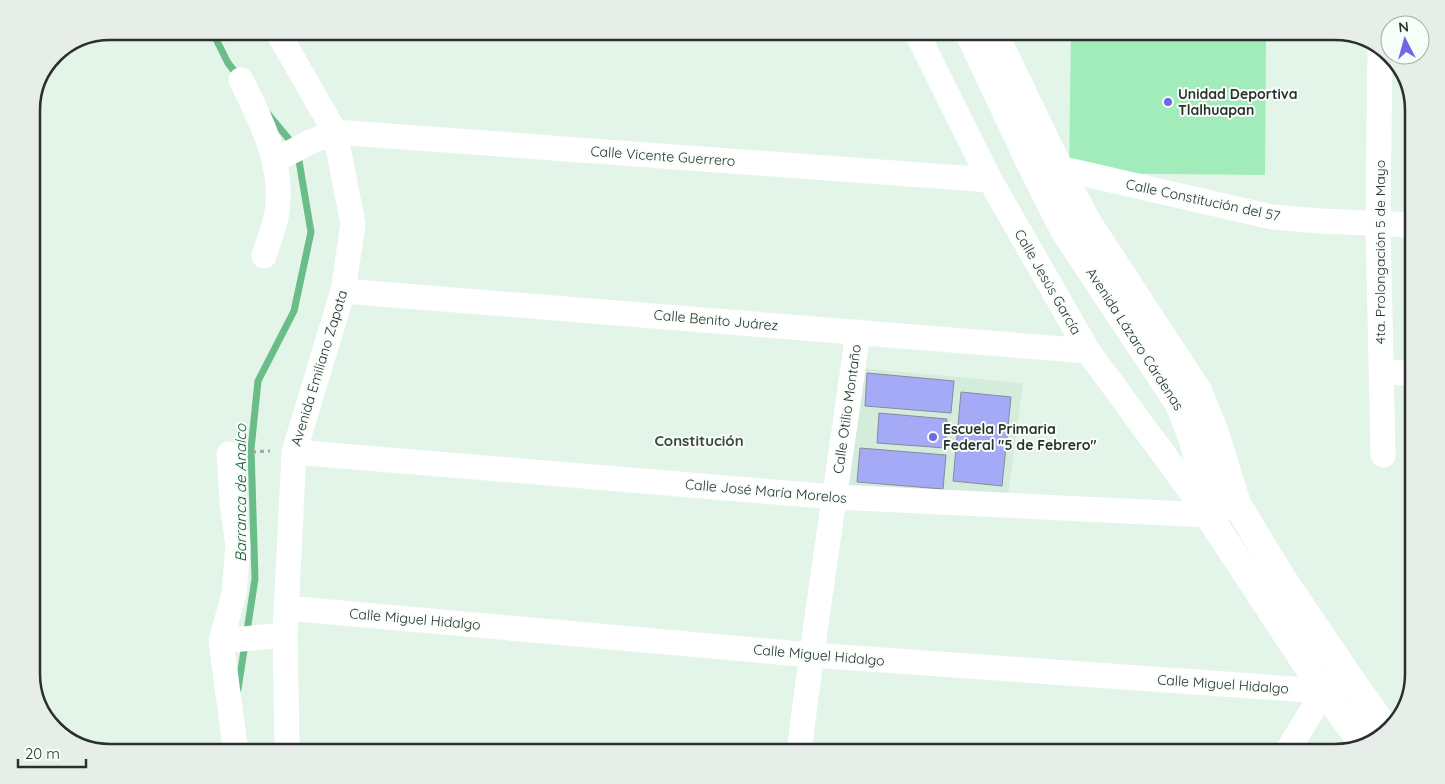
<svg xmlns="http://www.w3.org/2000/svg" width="1445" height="784" viewBox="0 0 1445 784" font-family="Quicksand,sans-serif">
<rect width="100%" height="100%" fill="#e3f4e8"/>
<path fill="#d4ecdb" d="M857 368 1023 383 1007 503 845 491Z"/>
<path fill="#a2ecbb" d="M1071 31H1266L1265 175 1069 173Z"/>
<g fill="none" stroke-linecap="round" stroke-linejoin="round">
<path stroke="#6abc88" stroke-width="7" d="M212 31 228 63 238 76
M238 689 255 579 251 449 258 381 294 311 311 232 297 149 268 114"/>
</g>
<path fill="#a5aaf7" stroke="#888a9a" d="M867 373 954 381 951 413 865 406Z
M961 392 1011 397 1002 486 953 481Z
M879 413 947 419 945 448 877 443Z
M860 448 946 455 943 489 857 482Z"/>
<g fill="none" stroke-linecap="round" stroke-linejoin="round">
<path stroke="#9ca89f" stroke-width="3" stroke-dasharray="4 4" stroke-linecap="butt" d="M252 452 270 451"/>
<path stroke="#fff" stroke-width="25" d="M277 31 335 132 353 224 343 291 294 452 285 635 287 743 289 753
M916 31 990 180 1088 351 1208 515
M1380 49 1378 223 1383 455
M241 80C261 120 284 165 277 212 275 226 268 242 264 256
M274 161 310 142 335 132 990 180
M1059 168 1272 217 1321 221 1414 225
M343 291 1088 351
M1381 371 1414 374
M294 452 835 497 1208 515 1237 504
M229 454 232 502 238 546 234 594 221 641 236 753
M286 608 811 655 1324 691 1338 683
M221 641 285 635
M799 753C816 612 839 472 858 332
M1286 753 1324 691"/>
<path stroke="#fff" stroke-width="28" d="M968 31 1034 171 1064 230 1179 404 1193 440 1204 485 1208 515 1324 691 1364 745
M993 31 1059 168 1088 223 1198 391 1215 433 1237 504 1280 575 1349 677 1386 729"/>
</g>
<g fill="#6d69e3" stroke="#f7fef9" stroke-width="2">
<circle cx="1168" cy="102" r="5"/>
<circle cx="933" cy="437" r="5"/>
</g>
<g text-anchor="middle" stroke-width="4" stroke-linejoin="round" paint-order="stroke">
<g font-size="14" font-weight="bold" fill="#2a302c" stroke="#f7fef9" text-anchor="start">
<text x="1178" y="99">Unidad Deportiva<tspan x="1178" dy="16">Tlalhuapan</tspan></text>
<text x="943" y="434">Escuela Primaria<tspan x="943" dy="16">Federal "5 de Febrero"</tspan></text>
</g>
<g font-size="14" fill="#2a302c" stroke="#f7fef9">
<text transform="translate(663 156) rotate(4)" y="5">Calle Vicente Guerrero</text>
<text transform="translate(1203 200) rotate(12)" y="5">Calle Constitución del 57</text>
<text transform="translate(1380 252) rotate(-90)" y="5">4ta. Prolongación 5 de Mayo</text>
<text transform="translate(1048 282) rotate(60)" y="5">Calle Jesús García</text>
<text transform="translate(716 320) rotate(5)" y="5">Calle Benito Juárez</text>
<text transform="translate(1135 339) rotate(57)" y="5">Avenida Lázaro Cárdenas</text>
<text transform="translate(319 368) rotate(-73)" y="5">Avenida Emiliano Zapata</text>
<text transform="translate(847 409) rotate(-82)" y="5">Calle Otilio Montaño</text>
<text transform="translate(766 491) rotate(5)" y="5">Calle José María Morelos</text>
<text transform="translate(415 619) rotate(5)" y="5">Calle Miguel Hidalgo</text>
<text transform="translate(819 655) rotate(5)" y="5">Calle Miguel Hidalgo</text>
<text transform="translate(1223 684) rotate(4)" y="5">Calle Miguel Hidalgo</text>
</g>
<g font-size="15" font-weight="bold" fill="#3a483e" stroke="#f7fef9">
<text x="699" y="446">Constitución</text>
</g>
<g font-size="15" font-style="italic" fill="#12502e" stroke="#f7fef9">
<text transform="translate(241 493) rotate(-90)" y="5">Barranca de Analco</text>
</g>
</g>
<path d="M0 0H1445V784H0ZM110 40H1335A70 70 0 0 1 1405 110V674A70 70 0 0 1 1335 744H110A70 70 0 0 1 40 674V110A70 70 0 0 1 110 40Z" fill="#e7eee9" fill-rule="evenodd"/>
<path fill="none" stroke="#2a302c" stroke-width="2.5" d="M110 40H1335A70 70 0 0 1 1405 110V674A70 70 0 0 1 1335 744H110A70 70 0 0 1 40 674V110A70 70 0 0 1 110 40Z"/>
<g transform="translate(1405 40) rotate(354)"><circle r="24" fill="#f7fef9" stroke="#a5aca7"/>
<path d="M0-4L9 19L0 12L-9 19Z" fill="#6d69e3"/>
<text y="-8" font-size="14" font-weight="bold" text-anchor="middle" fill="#2a302c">N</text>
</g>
<path d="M18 759v8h68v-8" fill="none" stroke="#2a302c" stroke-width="2.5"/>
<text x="25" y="759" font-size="15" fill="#2a302c" stroke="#f7fef9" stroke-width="4" paint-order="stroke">20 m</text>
</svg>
